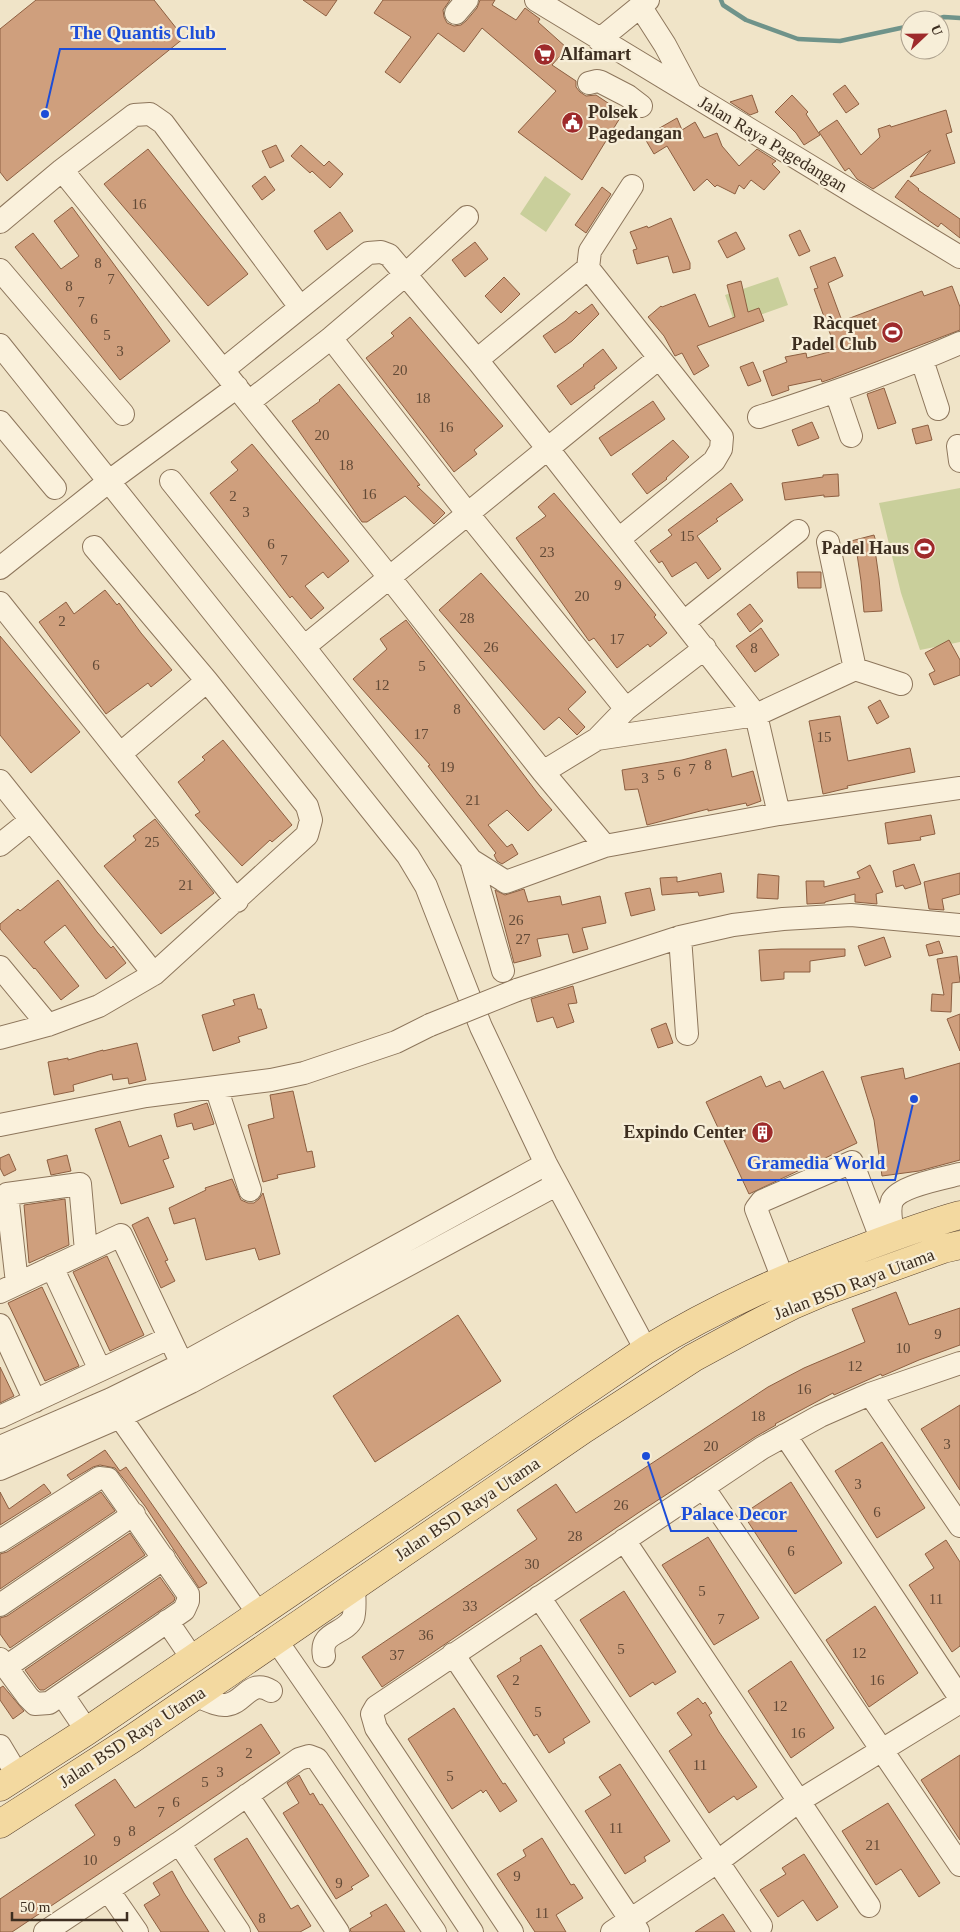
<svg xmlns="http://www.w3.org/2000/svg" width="960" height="1932" viewBox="0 0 960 1932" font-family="'Times New Roman',serif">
<rect width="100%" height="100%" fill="#f0e4c8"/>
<path fill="#c9cf9b" d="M545 176 571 194 546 232 520 214Z
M778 277 788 305 735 324 725 295Z
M960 488V642L920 650 901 593 879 503Z"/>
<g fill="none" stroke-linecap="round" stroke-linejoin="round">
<path stroke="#6f938a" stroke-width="4.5" d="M721 0 723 5 746 20 798 39 840 41 910 26
M933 20 944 17 960 18"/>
</g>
<path fill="#cf9f7d" stroke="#8d5f41" d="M36 0H154L184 38 7 181 0 172V29Z
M303 0H337L326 16Z
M383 0H450L443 10 444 17 447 23 454 26 461 25 466 21 477 8 480 0H495L492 5 516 20 525 8 540 19 538 22 567 48 552 65 576 81V87L580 92 586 96 596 95 623 113 582 180 518 132 556 91 482 28 464 52 438 33 400 83 385 72 411 37 374 13Z
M845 85 859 104 846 113 833 94Z
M752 95 758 112 750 115 730 102Z
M792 95 808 112 806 114 820 135 804 145 796 133 775 112Z
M946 110 952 132 946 134 955 163 910 177 931 150 873 189 857 179 849 168 845 171 819 132 837 120 861 155 880 137 878 129 890 125 891 127Z
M677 118 682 130 695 122 704 138 717 133 722 146 739 166 757 149 776 161 772 164 780 172 764 190 751 180 744 189 739 185 735 194 717 185 715 187 707 179 694 191 667 146 654 154 644 137Z
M276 145 284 161 270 168 262 151Z
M301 145 324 166 329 161 343 174 330 188 312 171 310 173 291 156Z
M148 149 248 274 208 306 104 184Z
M265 176 275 190 262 200 252 186Z
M908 180 919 189 918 190 960 219V238L941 223 938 227 895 197Z
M602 187 611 194 586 233 575 225Z
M72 207 170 341 120 380 15 247 33 233 61 269 79 256 54 221Z
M340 212 353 231 327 250 314 231Z
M671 218 690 263V269L673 273 668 256 637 264 633 250 637 249 630 232 647 226 648 228Z
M800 230 810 251 799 256 789 235Z
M736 232 745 249 727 258 718 241Z
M475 242 488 259 465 277 452 260Z
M835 257 843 276 828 283 842 321 922 291 924 296 952 286 960 307V330L831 379 822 382 821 379 788 386 789 390 772 396 763 371 787 362 785 357 806 353 807 358 836 350 814 289 818 288 810 267Z
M504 277 520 294 501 313 485 296Z
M741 281 748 312 759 308 764 321 697 346 709 366 694 375 682 353 675 356 664 336 648 317 661 306 662 307 695 294 709 327 735 317 727 285Z
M592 304 599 314 572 341 555 353 543 336 565 321 576 311 579 314Z
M410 317 503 426 474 450 477 454 454 472 366 358 394 336 391 333Z
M603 349 617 368 594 386 595 388 571 405 557 386 584 366 583 365Z
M753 362 761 381 748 386 740 367Z
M339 384 420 485 417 486 445 513 434 524 405 496 367 522H362L292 421 320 401 319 400Z
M884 388 896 423 878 429 867 394Z
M653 401 665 419 611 456 599 438Z
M812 422 819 438 798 446 792 430Z
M928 425 932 440 916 444 912 429Z
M673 440 689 457 666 478 667 479 647 494 632 474Z
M252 444 349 561 328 578 323 572 305 586 324 608 311 619 292 596 290 598 210 493 238 470 231 462Z
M838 474 839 496 824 497V495L785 500 782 483 823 477V475Z
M731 483 743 500 716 519 718 521 697 536 721 569 708 579 696 562 672 577 662 561 659 563 650 551 672 535 668 530Z
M554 493 621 572 656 615 654 617 667 633 650 647 648 644 617 668 594 638 589 641 516 538 546 516 538 507Z
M874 535 878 549 875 550 879 578 882 611 864 612 861 581 857 554H855L851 541Z
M797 572H821V588H798Z
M481 573 586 692 568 709 585 727 577 735 559 717 544 730 439 610Z
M105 590 117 605 119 603 141 633 172 670 151 687 148 683 106 714 39 622 66 602 74 614Z
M750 604 763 621 750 632 737 614Z
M406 620 539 795 552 810 528 831 507 810 488 825 507 847 512 844 518 854 502 864 497 861 494 855 496 853 428 766 430 765 353 679 387 649 380 639Z
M761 628 779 655 755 672 736 646Z
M0 636 80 732 31 773 0 735Z
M949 640 960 660V675L934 685 929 674 935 671 925 653Z
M880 700 889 717 877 724 868 707Z
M840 716 848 761 910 748 915 772 847 786 848 788 823 794 809 721Z
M223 740 292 825 272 842 270 840 242 866 195 815 200 812 178 782 205 760 202 757Z
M726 749 732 777 753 771 761 801 747 806 746 803 708 811V809L647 825 638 789 625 790 622 770 682 760Z
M931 815 935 834 920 837 921 840 888 844 885 823Z
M155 819 214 893 161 934 104 866 136 840 133 836Z
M914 864 921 884 905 889 903 885 896 887 893 871Z
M870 865 883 892 876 894 877 904 855 902V894L825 902V903L807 904 806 881H824V887L860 878 857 872Z
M721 873 724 892 699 896 698 892 662 895 660 878 677 877V882Z
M960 873V894L942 899 944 910 929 909 924 882Z
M758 874 779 876 778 899 757 898Z
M58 880 97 932 111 948 113 946 126 963 106 979 65 925 44 942 79 986 61 1000 35 968 34 969 0 929V924L18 909 20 911Z
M650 888 655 910 631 916 625 893Z
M524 889 528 902 560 896 562 905 600 896 606 923 582 928 588 949 573 953 568 934 537 939 541 956 514 963 495 890 505 895Z
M884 937 891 957 865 966 858 946Z
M939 941 943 953 929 956 926 945Z
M781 949H845V956L810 961V972H784V979L761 981 759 950Z
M957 956 960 982 952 983 951 1012 931 1011 932 994 944 995 937 959Z
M573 986 577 1003 568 1004 574 1022 557 1028 553 1017 537 1022 531 999Z
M254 994 258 1009H261L267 1028 238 1037 240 1042 213 1051 202 1015 235 1005 233 1000Z
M960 1014V1051L947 1019Z
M666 1023 673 1043 658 1048 651 1029Z
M137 1043 146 1080 129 1084 128 1078 113 1080 112 1074 73 1085 74 1091 54 1095 48 1062 68 1058V1060L103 1050V1051Z
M960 1063V1160L919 1171 882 1176 874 1120 861 1077 903 1068 905 1079Z
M823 1071 857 1143 749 1194 706 1102 761 1076 766 1087 780 1081 784 1089Z
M293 1091 307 1152 312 1151 315 1167 277 1175 278 1178 263 1182 248 1125 274 1118 270 1095Z
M207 1103 214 1124 194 1130 192 1123 177 1127 174 1114Z
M120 1121 129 1147 161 1135 169 1158 163 1160 174 1187 121 1204 95 1129Z
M9 1154 16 1170 4 1176 0 1168V1158Z
M67 1155 71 1171 51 1175 47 1160Z
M232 1179 241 1200 248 1203H254L259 1199 263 1193 280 1254 259 1260 255 1248 206 1260 195 1218 174 1224 169 1208 206 1190 205 1188Z
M65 1199 69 1245 29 1263 24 1205Z
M148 1217 168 1260 165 1261 175 1281 161 1288 132 1225Z
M107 1256 144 1335 110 1351 73 1272Z
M42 1287 79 1366 45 1381 8 1303Z
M896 1292 909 1325 960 1308V1345L919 1360 882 1376 881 1374 834 1395 833 1393 775 1424 776 1425 755 1437 638 1513 382 1687 362 1657 537 1539 517 1510 556 1484 576 1513 768 1387 804 1368 865 1342 852 1309Z
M458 1315 501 1381 375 1462 333 1396Z
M0 1367 14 1396 0 1403Z
M960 1405V1490L921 1429Z
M882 1442 925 1508 877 1538 835 1471Z
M105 1450 120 1471 126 1467 207 1583 199 1588 145 1506 115 1468 100 1465 93 1467 71 1480 67 1475Z
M791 1482 842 1563 795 1594 743 1514Z
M44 1484 51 1493 0 1525V1492L9 1509Z
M101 1492 115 1511 0 1589V1554L7 1552Z
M130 1533 145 1555 10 1648 0 1634V1618L7 1616Z
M708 1537 759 1618 714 1645 662 1565Z
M946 1540 960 1562V1646L952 1652 909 1585 934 1568 925 1554Z
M160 1577 175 1598 174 1601 44 1690H40L38 1688 25 1670Z
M624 1591 676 1672 655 1685 653 1682 630 1697 580 1620Z
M875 1606 918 1673 869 1707 826 1640Z
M541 1645 590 1722 563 1739 565 1743 549 1753 537 1734 534 1736 497 1676 521 1661 520 1658Z
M791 1661 834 1728 791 1758 748 1691Z
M3 1686 24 1711 13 1719 0 1700V1688Z
M698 1698 703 1704 705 1702 712 1713 709 1715 719 1732 757 1787 737 1800 734 1796 709 1813 669 1751 692 1735 677 1713Z
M454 1708 503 1784 505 1783 517 1801 500 1812 486 1790 483 1793 481 1790 452 1809 408 1739Z
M261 1724 280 1753 12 1932H0V1899L95 1835 75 1805 115 1779 135 1808Z
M960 1755V1840L921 1780Z
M620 1764 670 1841 644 1857 646 1861 625 1874 585 1811 611 1795 599 1777Z
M299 1775 310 1795 313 1793 320 1805 322 1804 369 1876 351 1887 353 1889 336 1899 283 1813 299 1803 287 1783Z
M888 1803 940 1883 919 1897 901 1869 876 1885 842 1831Z
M247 1838 291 1909 298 1905 311 1926 300 1932H259L214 1859Z
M542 1838 571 1885 574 1884 583 1898 556 1915 566 1932H535L497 1874 526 1856 523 1850Z
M804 1854 838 1907 817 1921 803 1900 778 1917 760 1890 786 1874 782 1868Z
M172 1871 184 1893 209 1932H161L150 1915 144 1905 160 1895 153 1883Z
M386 1904 405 1932H351L350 1929 372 1916 370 1913Z
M723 1914 735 1932H695Z"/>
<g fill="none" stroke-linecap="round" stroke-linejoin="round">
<defs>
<path id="minor" d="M536 0 960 257
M640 6 665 45 691 94
M456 13 467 0
M599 40 648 0
M589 83 597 81 601 82 628 96 641 106
M62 170 389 577 543 772 605 846
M0 222 62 170 134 115 150 114 163 123 300 307
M588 268 590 251 632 186
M0 270 123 414
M331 338 468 514 626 709
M0 345 408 856 426 886 481 1027 546 1164 646 1350
M477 360 588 268 722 437 721 449 714 461 619 539
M922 360 938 409
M223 370 368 253 381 252 389 255 477 360 548 449 756 715 779 814
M836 392 851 436
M249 402 331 338 405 275 467 217
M759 417C827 395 894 372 960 343
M0 422 55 488
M958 446 960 461
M171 481 304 647 471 860 503 880 506 882 605 846 779 814 960 788
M828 542 855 669
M0 568 108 482 237 387
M0 603 237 901
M684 622 798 531
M304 647 659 358
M597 739 756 715 855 669 901 684
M120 754 207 681
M543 772 597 739 626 709 705 648
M0 781 154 974
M0 845 31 820
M471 860 503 971
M680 937 687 1034
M0 967 48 1025
M517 990 680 937 733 925 783 919 851 915 960 925
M0 1038 48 1025 99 1006 154 974 307 835 311 820 307 806 207 681 94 547
M216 1087 250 1190
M0 1125 146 1096 271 1080 304 1073 396 1042 430 1025
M894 1236C892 1226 888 1211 892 1201 899 1186 944 1178 960 1174
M52 1267 100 1370
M783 1279 756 1209 762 1201 852 1162 882 1241
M17 1283 7 1194 80 1184 86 1251
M0 1292 121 1235 182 1364
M0 1325 35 1401
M870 1394 960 1526
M114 1405 120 1417 258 1613
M0 1417 169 1338
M785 1435 960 1698
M0 1447 111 1399 182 1364 546 1164
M0 1469 120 1417 191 1382 556 1185
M703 1487 960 1865
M624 1540 869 1906
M0 1541 99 1478 108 1479 188 1594V1601L184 1610 49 1703 35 1704 28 1697 0 1659
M539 1597 761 1926
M0 1605 134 1514
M167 1621 192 1658
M276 1640 334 1724 472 1932
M453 1654 638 1931
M324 1656C319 1631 345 1635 353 1618 356 1610 354 1595 354 1586
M6 1667 164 1558
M62 1694 87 1731
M196 1696C205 1699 217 1706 226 1705 245 1703 249 1678 271 1691
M0 1746 18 1776
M247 1795 338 1932
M179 1843 239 1932
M108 1890 137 1932
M45 1932 179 1843 299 1759 309 1756 317 1759 435 1932
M512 1932 376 1728 372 1714 376 1707 762 1448 820 1416 870 1394 960 1363
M612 1932 717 1862 799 1801 960 1702"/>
<path id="major" d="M0 1787 87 1731 646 1350C717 1307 785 1277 863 1248 895 1236 927 1224 960 1215
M0 1824 132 1739 584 1429 693 1358 752 1326 791 1306 826 1291 943 1249 960 1245"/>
</defs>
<use href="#minor" stroke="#8d765c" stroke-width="24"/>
<use href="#major" stroke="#5b4430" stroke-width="29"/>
<use href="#minor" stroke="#faf1dc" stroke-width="22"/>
<use href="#major" stroke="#f3d9a0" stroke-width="28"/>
<defs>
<path id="minor-bridge" d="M430 1025 517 990"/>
</defs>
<use href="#minor-bridge" stroke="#8d765c" stroke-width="24" stroke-linecap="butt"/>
<use href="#minor-bridge" stroke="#faf1dc" stroke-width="22"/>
</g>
<defs>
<symbol id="supermarket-disc" viewBox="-11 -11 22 22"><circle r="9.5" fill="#9e2a2b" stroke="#f7eed8"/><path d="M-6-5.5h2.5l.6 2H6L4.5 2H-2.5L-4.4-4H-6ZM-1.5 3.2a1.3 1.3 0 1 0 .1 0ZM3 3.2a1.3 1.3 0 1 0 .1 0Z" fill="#fff"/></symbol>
<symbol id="civic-disc" viewBox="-11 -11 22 22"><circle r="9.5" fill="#9e2a2b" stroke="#f7eed8"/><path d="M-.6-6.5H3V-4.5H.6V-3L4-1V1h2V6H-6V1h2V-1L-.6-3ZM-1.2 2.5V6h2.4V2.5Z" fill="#fff"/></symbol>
<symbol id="stadium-disc" viewBox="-11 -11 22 22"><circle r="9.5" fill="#9e2a2b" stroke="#f7eed8"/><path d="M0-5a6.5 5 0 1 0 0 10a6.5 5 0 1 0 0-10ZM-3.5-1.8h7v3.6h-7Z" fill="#fff"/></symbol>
<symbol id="building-disc" viewBox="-11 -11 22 22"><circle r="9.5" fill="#9e2a2b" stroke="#f7eed8"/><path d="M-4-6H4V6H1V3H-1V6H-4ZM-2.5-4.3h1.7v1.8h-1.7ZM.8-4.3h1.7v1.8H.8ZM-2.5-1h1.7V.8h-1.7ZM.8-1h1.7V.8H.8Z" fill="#fff"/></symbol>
</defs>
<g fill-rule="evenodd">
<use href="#supermarket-disc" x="532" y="42" width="25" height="25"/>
<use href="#civic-disc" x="560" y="110" width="25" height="25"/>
<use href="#stadium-disc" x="880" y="320" width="25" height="25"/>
<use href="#stadium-disc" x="912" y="536" width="25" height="25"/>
<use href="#building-disc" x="750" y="1120" width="25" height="25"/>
</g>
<g text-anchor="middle" stroke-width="4.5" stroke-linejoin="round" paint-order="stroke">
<g font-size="15" fill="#624a37">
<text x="139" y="209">16</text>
<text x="98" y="268">8</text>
<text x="111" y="284">7</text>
<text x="69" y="291">8</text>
<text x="81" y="307">7</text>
<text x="94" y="324">6</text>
<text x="107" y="340">5</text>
<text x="120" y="356">3</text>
<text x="400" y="375">20</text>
<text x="423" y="403">18</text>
<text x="446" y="432">16</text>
<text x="322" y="440">20</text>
<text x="346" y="470">18</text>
<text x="369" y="499">16</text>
<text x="233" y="501">2</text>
<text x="246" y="517">3</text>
<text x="687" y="541">15</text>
<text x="271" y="549">6</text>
<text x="547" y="557">23</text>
<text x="284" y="565">7</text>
<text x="618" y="590">9</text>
<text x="582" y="601">20</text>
<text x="467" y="623">28</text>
<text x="62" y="626">2</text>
<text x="617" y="644">17</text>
<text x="491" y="652">26</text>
<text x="754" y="653">8</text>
<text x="96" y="670">6</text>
<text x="422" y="671">5</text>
<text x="382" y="690">12</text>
<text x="457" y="714">8</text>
<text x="421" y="739">17</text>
<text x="824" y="742">15</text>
<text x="708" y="770">8</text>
<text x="447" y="772">19</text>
<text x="692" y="774">7</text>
<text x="677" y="777">6</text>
<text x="661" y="780">5</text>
<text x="645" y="783">3</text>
<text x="473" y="805">21</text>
<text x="152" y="847">25</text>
<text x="186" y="890">21</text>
<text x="516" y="925">26</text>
<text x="523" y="944">27</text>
<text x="938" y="1339">9</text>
<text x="903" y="1353">10</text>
<text x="855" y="1371">12</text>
<text x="804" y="1394">16</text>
<text x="758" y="1421">18</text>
<text x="947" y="1449">3</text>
<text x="711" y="1451">20</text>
<text x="858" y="1489">3</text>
<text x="621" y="1510">26</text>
<text x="877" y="1517">6</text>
<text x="575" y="1541">28</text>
<text x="791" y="1556">6</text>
<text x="532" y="1569">30</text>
<text x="702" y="1596">5</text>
<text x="936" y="1604">11</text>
<text x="470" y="1611">33</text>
<text x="721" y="1624">7</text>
<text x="426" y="1640">36</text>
<text x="621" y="1654">5</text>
<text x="859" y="1658">12</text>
<text x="397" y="1660">37</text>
<text x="516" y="1685">2</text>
<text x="877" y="1685">16</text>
<text x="780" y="1711">12</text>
<text x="538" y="1717">5</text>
<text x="798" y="1738">16</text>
<text x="249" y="1758">2</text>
<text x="700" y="1770">11</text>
<text x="220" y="1777">3</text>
<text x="450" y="1781">5</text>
<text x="205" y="1787">5</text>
<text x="176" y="1807">6</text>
<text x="161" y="1817">7</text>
<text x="616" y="1833">11</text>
<text x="132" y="1836">8</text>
<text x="117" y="1846">9</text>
<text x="873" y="1850">21</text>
<text x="90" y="1865">10</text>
<text x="517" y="1881">9</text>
<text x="339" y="1888">9</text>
<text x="542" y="1918">11</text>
<text x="262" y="1923">8</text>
</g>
<g font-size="18" font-weight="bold" fill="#3d2e20" stroke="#f7eed8" text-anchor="end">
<text x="560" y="60" text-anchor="start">Alfamart</text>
<text x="588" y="118" text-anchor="start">Polsek<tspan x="588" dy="21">Pagedangan</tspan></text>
<text x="877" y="329">Ràcquet<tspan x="877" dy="21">Padel Club</tspan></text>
<text x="909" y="554">Padel Haus</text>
<text x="746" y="1138">Expindo Center</text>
</g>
<g font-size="18" fill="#3d2e20" stroke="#f7eed8">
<text transform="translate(773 144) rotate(31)" y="6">Jalan Raya Pagedangan</text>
<text transform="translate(854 1284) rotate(-21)" y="6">Jalan BSD Raya Utama</text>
<text transform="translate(467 1509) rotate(-34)" y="6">Jalan BSD Raya Utama</text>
<text transform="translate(132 1737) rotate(-33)" y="6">Jalan BSD Raya Utama</text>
</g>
</g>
<path fill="none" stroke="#1d4ed8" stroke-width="2" d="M45 114L60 49H226M914 1099L895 1180H737M646 1456L671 1531H797"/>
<g fill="#1d4ed8" stroke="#f7eed8" stroke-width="2">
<circle cx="45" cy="114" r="5"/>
<circle cx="914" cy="1099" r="5"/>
<circle cx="646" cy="1456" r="5"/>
</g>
<g font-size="19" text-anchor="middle" font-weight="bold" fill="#1d4ed8" stroke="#f7eed8" stroke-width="4.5" stroke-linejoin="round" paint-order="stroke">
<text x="143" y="39">The Quantis Club</text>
<text x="816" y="1169">Gramedia World</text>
<text x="734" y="1520">Palace Decor</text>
</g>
<g transform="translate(925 35) rotate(68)"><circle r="24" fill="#f7eed8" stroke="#ada18e"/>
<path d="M0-4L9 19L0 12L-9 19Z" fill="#9e2a2b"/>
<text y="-8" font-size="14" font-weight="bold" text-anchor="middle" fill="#3d2e20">U</text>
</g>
<path d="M12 1912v8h115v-8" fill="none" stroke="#3d2e20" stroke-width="2.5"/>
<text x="20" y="1912" font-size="15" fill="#3d2e20" stroke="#f7eed8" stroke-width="4" paint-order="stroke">50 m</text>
</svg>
